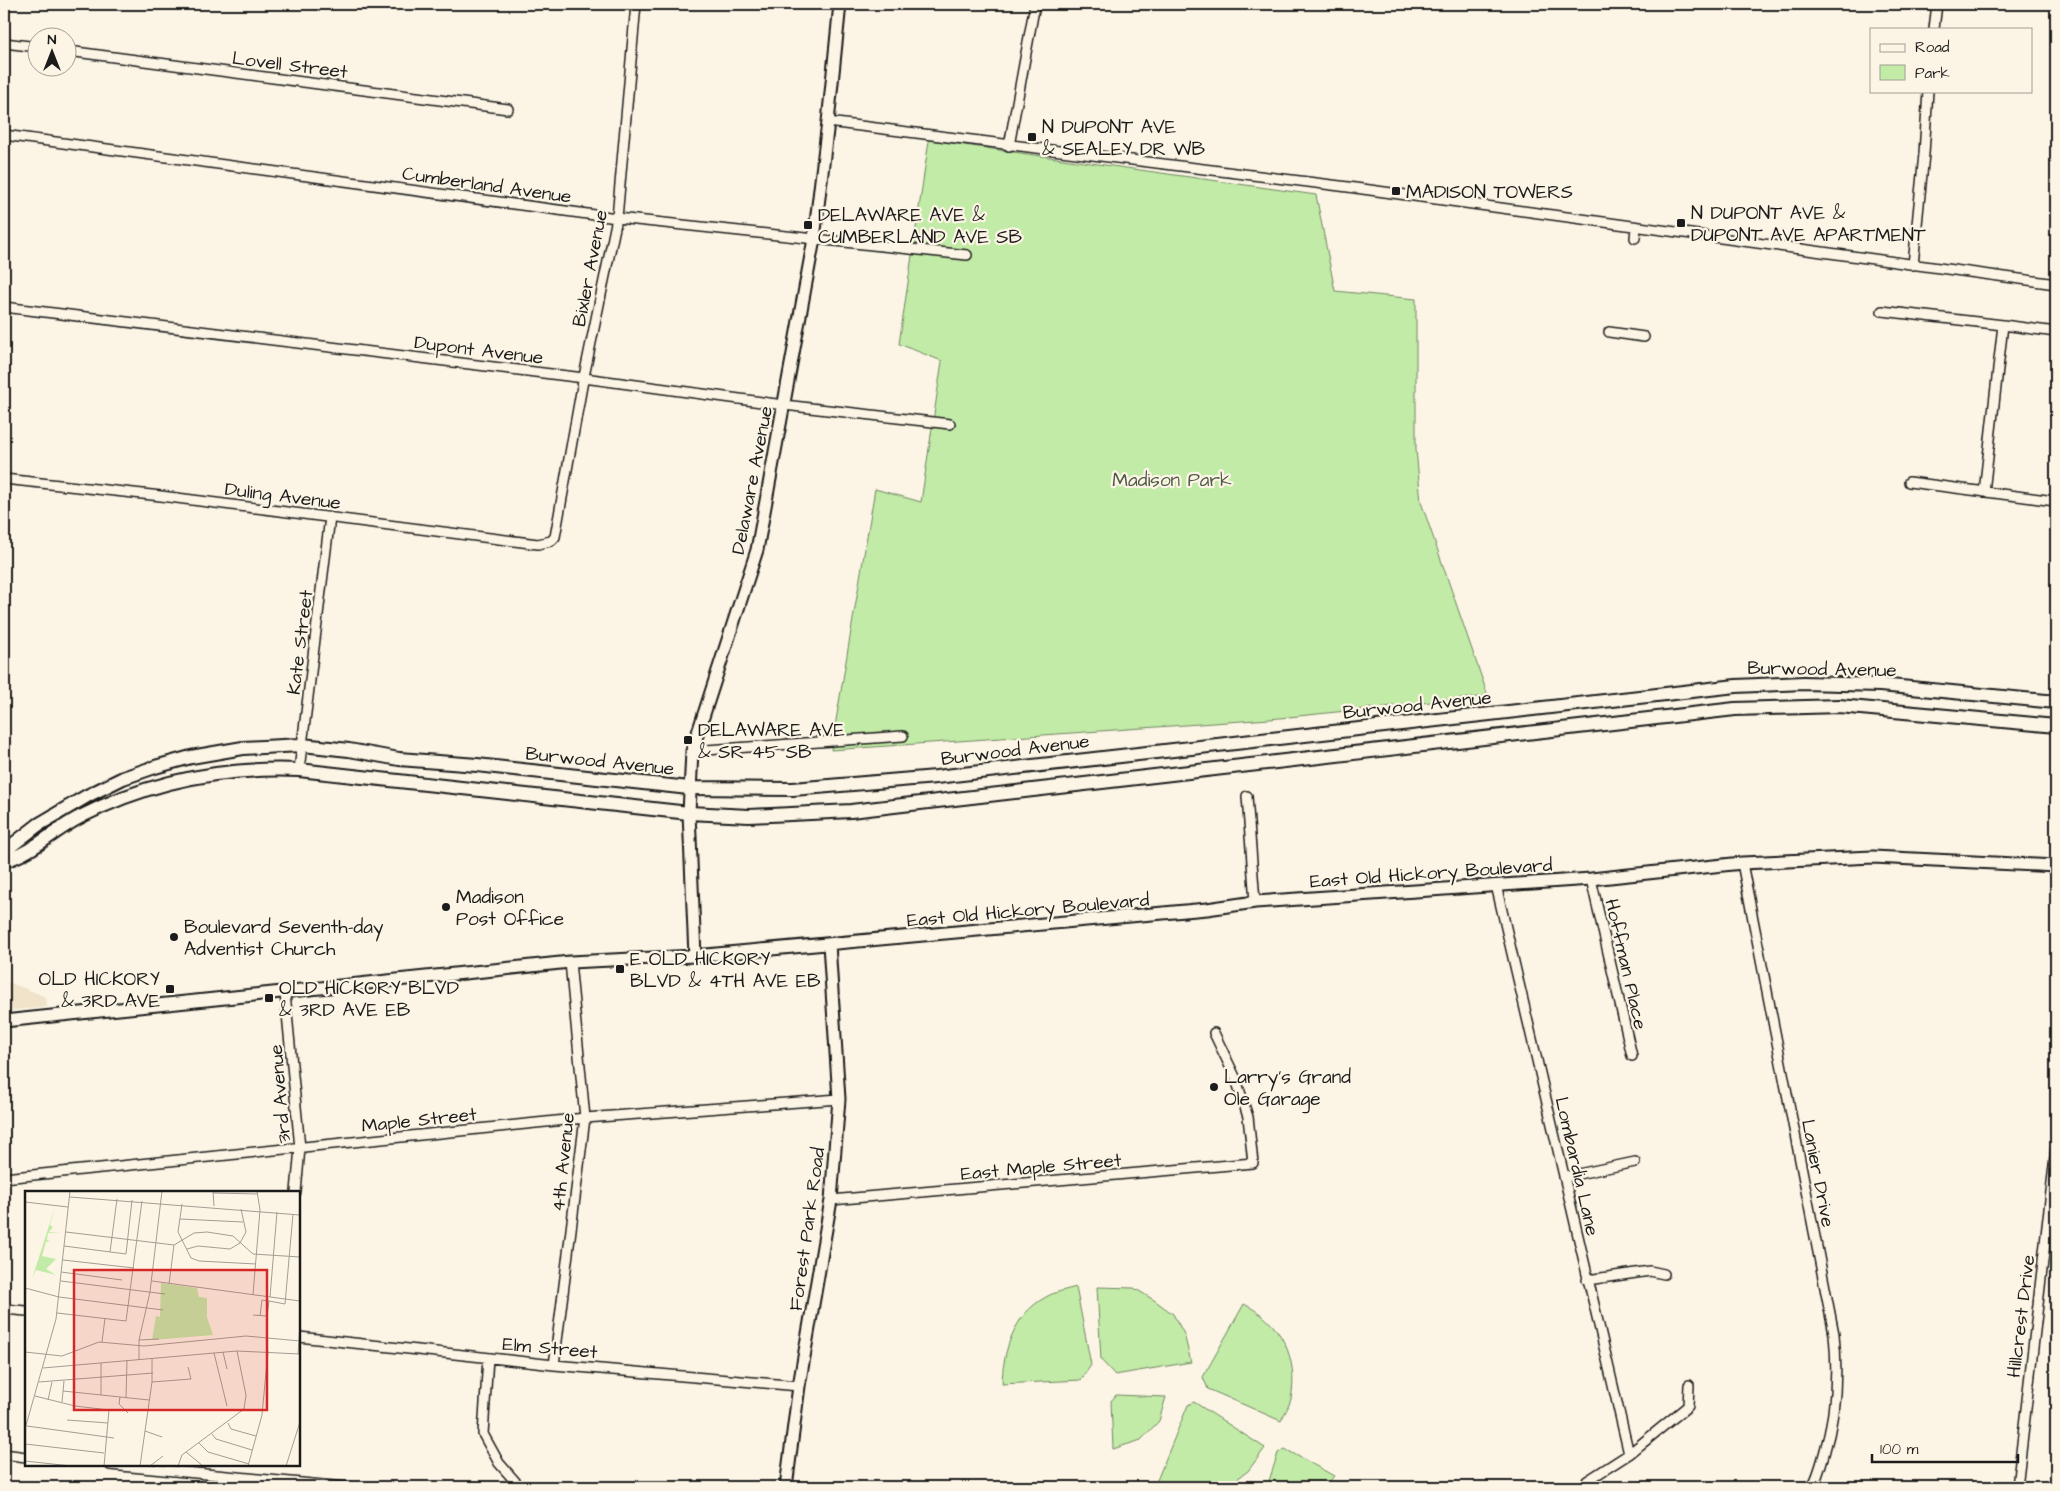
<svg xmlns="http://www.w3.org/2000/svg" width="2060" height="1491" viewBox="0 0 2060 1491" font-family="'Architects Daughter',sans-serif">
<rect width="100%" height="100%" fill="#fcf5e5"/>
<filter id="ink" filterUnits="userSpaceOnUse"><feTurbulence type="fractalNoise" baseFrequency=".02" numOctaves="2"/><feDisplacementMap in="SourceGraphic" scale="10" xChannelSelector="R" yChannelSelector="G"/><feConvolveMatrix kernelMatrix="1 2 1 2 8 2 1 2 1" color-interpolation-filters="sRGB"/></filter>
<g filter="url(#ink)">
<path fill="#f0e3c9" d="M4 980 46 997 47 1007 4 1011Z"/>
<path fill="#c2eba7" stroke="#6f8462" d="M929 140 1316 195 1335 291 1416 299V449L1421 502 1488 696 1270 719 831 750 875 489 921 502 942 361 899 344Z
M1076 1287 1091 1365 1081 1380 1002 1384C1003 1350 1014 1314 1046 1297 1054 1292 1066 1290 1076 1287Z
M1097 1287 1134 1288 1154 1300 1173 1314 1184 1334 1191 1362 1115 1375 1101 1360Z
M1244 1304C1281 1322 1299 1358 1291 1399 1289 1407 1284 1414 1281 1421L1208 1389 1203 1377Z
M1116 1395 1166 1397 1159 1421 1141 1440 1113 1449 1111 1401Z
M1194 1402 1265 1448 1248 1471 1226 1487H1163L1155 1485 1188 1405Z
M1285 1449 1334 1476 1325 1487H1267L1278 1453Z"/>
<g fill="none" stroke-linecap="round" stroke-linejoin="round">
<defs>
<path id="street" d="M1934 29 1937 4
M4 43 38 47
M68 51 508 109
M828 122 1348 187 2056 284
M4 135 617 218 967 255
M1009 146 1035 4
M1635 238 1636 227
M1913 265 1924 154 1928 91
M4 307 584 378 784 405 950 424
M1882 311 2003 325
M1609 332 1644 337
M4 479 161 496 538 544 551 541 555 537 582 386 617 218 636 4
M1909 482 2055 501 2056 500
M1984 492 2003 325 2056 332
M692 751 903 736
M299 770 330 517
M1247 796 1255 902
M1742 863 1834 1334C1838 1375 1836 1415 1824 1454 1821 1465 1818 1477 1812 1487
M1591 879 1632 1056
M1496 885 1629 1454
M285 993 300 1148 296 1192
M1564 1177 1635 1162
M4 1178 585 1118 839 1099
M831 1200 1253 1163 1248 1117 1236 1079 1214 1033
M1587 1280 1650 1271 1664 1274
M4 1309 26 1311
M299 1337 554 1365 799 1386
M488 1358 483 1434 499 1463 520 1487
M554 1365 585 1118 570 962
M4 1454 26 1457
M110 1465 345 1487
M1587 1481 1629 1454 1688 1406 1689 1385
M2017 1487 2056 1148"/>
<path id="secondary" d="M695 956 689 813 692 751 757 550 814 239 828 122 840 4
M4 1021 570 962 695 956 1207 909 1255 902 1591 879 1742 863 1873 857 2056 866
M786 1487 799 1386 831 1200 839 1099 829 944"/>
<path id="primary" d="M4 856 11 846 38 825 87 796 123 778 155 767 191 757 243 748 302 745 349 750 399 759 477 765 689 788 793 789 936 777 1736 686 1803 683 1880 685 2056 702
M4 861C33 853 55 829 82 816 150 781 224 767 299 770L689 813 749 816 851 811 1735 709 1839 706 2056 726"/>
</defs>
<use href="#street" stroke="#1c1c1c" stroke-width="12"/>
<use href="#secondary" stroke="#1c1c1c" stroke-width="15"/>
<use href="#primary" stroke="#1c1c1c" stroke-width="16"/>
<use href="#street" stroke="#fcf5e5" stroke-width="9"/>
<use href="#secondary" stroke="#fcf5e5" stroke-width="11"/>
<use href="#primary" stroke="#fcf5e5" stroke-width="12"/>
</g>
</g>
<g fill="#1c1c1c" stroke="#fcf5e5" stroke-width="2">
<rect x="1027" y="132" width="10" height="10" rx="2.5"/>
<rect x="1391" y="186" width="10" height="10" rx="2.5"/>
<rect x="1676" y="218" width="10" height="10" rx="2.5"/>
<rect x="803" y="220" width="10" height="10" rx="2.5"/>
<rect x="683" y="735" width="10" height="10" rx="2.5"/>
<circle cx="446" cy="907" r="5"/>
<circle cx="174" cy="937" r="5"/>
<rect x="615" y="964" width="10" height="10" rx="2.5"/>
<rect x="165" y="984" width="10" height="10" rx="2.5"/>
<rect x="264" y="993" width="10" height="10" rx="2.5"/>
<circle cx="1214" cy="1087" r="5"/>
</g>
<g text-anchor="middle" stroke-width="4.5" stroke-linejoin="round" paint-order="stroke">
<g font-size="19" fill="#1c1c1c" stroke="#fcf5e5">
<text transform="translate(290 64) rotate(7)" y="7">Lovell Street</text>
<text transform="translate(487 184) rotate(8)" y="7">Cumberland Avenue</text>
<text transform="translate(589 268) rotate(-79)" y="7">Bixler Avenue</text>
<text transform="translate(479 349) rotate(7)" y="7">Dupont Avenue</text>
<text transform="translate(751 480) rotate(-79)" y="7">Delaware Avenue</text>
<text transform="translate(283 495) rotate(7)" y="7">Duling Avenue</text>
<text transform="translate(299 642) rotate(-83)" y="7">Kate Street</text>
<text transform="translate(1822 668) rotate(1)" y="7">Burwood Avenue</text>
<text transform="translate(1417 704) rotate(-6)" y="7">Burwood Avenue</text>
<text transform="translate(1015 749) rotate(-7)" y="7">Burwood Avenue</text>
<text transform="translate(600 760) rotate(6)" y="7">Burwood Avenue</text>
<text transform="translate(1431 872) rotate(-4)" y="7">East Old Hickory Boulevard</text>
<text transform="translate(1028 909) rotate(-5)" y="7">East Old Hickory Boulevard</text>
<text transform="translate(1627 964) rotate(77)" y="7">Hoffman Place</text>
<text transform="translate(279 1094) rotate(-95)" y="7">3rd Avenue</text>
<text transform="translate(419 1119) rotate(-6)" y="7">Maple Street</text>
<text transform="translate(562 1162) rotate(-84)" y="7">4th Avenue</text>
<text transform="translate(1041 1166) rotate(-5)" y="7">East Maple Street</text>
<text transform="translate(1578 1166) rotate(77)" y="7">Lombardia Lane</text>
<text transform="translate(1819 1173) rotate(79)" y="7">Lanier Drive</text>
<text transform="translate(806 1229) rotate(-82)" y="7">Forest Park Road</text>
<text transform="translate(2020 1316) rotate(-83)" y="7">Hillcrest Drive</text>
<text transform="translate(550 1347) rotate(5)" y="7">Elm Street</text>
</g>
<g font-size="19" fill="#1c1c1c" stroke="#fcf5e5" text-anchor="start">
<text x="1042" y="133">N DUPONT AVE<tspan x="1042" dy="22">&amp; SEALEY DR WB</tspan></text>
<text x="1406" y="198">MADISON TOWERS</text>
<text x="1691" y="219">N DUPONT AVE &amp;<tspan x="1691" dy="22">DUPONT AVE APARTMENT</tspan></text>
<text x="818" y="221">DELAWARE AVE &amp;<tspan x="818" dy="22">CUMBERLAND AVE SB</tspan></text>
<text x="698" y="736">DELAWARE AVE<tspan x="698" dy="22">&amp; SR 45 SB</tspan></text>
<text x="456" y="903">Madison<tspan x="456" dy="22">Post Office</tspan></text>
<text x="184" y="933">Boulevard Seventh-day<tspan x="184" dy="22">Adventist Church</tspan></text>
<text x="630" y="965">E OLD HICKORY<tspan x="630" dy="22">BLVD &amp; 4TH AVE EB</tspan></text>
<text x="160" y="985" text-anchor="end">OLD HICKORY<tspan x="160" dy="22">&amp; 3RD AVE</tspan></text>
<text x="279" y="994">OLD HICKORY BLVD<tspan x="279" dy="22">&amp; 3RD AVE EB</tspan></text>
<text x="1224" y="1083">Larry's Grand<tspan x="1224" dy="22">Ole Garage</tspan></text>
</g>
<g font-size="19" fill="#4e5a46" stroke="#fcf5e5">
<text x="1172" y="486">Madison Park</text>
</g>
</g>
<g transform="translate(25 1191)">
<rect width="275" height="275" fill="#fcf5e5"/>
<path d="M30 16 25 34 28 36 24 41H36L23 42 22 49 25 50 21 51 17 65 31 68 21 78 31 84 11 79 7 88ZM136 92 172 97 174 106 182 107V126L188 144 127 149 131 125 135 126Z" fill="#c2eba7"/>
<path fill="none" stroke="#a29e95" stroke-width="1" d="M188 0 189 15M188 2 233 3M45 6 275 24M0 11 43 16M157 13 153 41 166 67 174 70 231 73M155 28 218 31M41 41 149 54 169 42 182 41 208 45 228 63 275 66M39 55 101 63 107 9M162 58 173 55 205 58 215 52 221 41 216 18M85 61 92 8M38 69 109 77M36 81 97 89M36 90 140 103M127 90 275 110M144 93 149 54M0 97 34 106 138 119M228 104 235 19 232 0M245 106 252 21M32 122 101 130 117 10M228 124 242 125 244 110 260 113 268 23M235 125 237 109 244 110M114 149 134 148M77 151 80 127M0 161 37 165 74 151 119 155 221 145 275 150M198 161 202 178M189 162 202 215M273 163 275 134M114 169V149L125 101 137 0M18 177 212 160 275 163M14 191 128 182M127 191 166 188 163 176M38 200 124 209M76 204V172M10 205 50 215 84 219 79 275M95 206 94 213 103 222M101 207 102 169M23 209 27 191M37 211 39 190M42 229 83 232M203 232 206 238 231 245M2 235 89 247M0 238 31 128 45 0M120 240 137 246M187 243 191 248 227 259M174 252 183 261 224 273M0 253 79 262M161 261 178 275M0 270 46 275M115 275 127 191V167M125 275 138 265M153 275 157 264 219 218 221 204 212 160M223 275 237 224 243 160M261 275 275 231"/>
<path fill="#d62828" fill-opacity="0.15" stroke="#d62828" stroke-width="2.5" d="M49 79H242V219H49Z"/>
<rect width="275" height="275" fill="none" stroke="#1c1c1c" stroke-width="2.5"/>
</g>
<rect width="2060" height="1491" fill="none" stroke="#fcf5e5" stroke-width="20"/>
<rect x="10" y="10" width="2040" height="1471" fill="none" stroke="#1c1c1c" stroke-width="2" filter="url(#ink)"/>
<rect x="1870" y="28" width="162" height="65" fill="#fcf5e5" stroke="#a29e95"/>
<rect x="1880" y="44" width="25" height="8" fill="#fcf5e5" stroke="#a29e95"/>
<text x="1915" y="52" font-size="15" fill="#1c1c1c">Road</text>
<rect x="1880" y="65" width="25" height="15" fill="#c2eba7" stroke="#a29e95"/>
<text x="1915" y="78" font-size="15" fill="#1c1c1c">Park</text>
<g transform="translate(52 52)"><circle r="24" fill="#fcf5e5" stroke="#a29e95"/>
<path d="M0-4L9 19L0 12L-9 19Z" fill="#1c1c1c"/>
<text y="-8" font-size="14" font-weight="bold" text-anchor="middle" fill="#1c1c1c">N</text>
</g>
<path d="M1872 1454v8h146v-8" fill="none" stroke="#1c1c1c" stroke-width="2.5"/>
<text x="1880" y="1454" font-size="15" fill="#1c1c1c" stroke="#fcf5e5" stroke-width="4" paint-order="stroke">100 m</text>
</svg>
